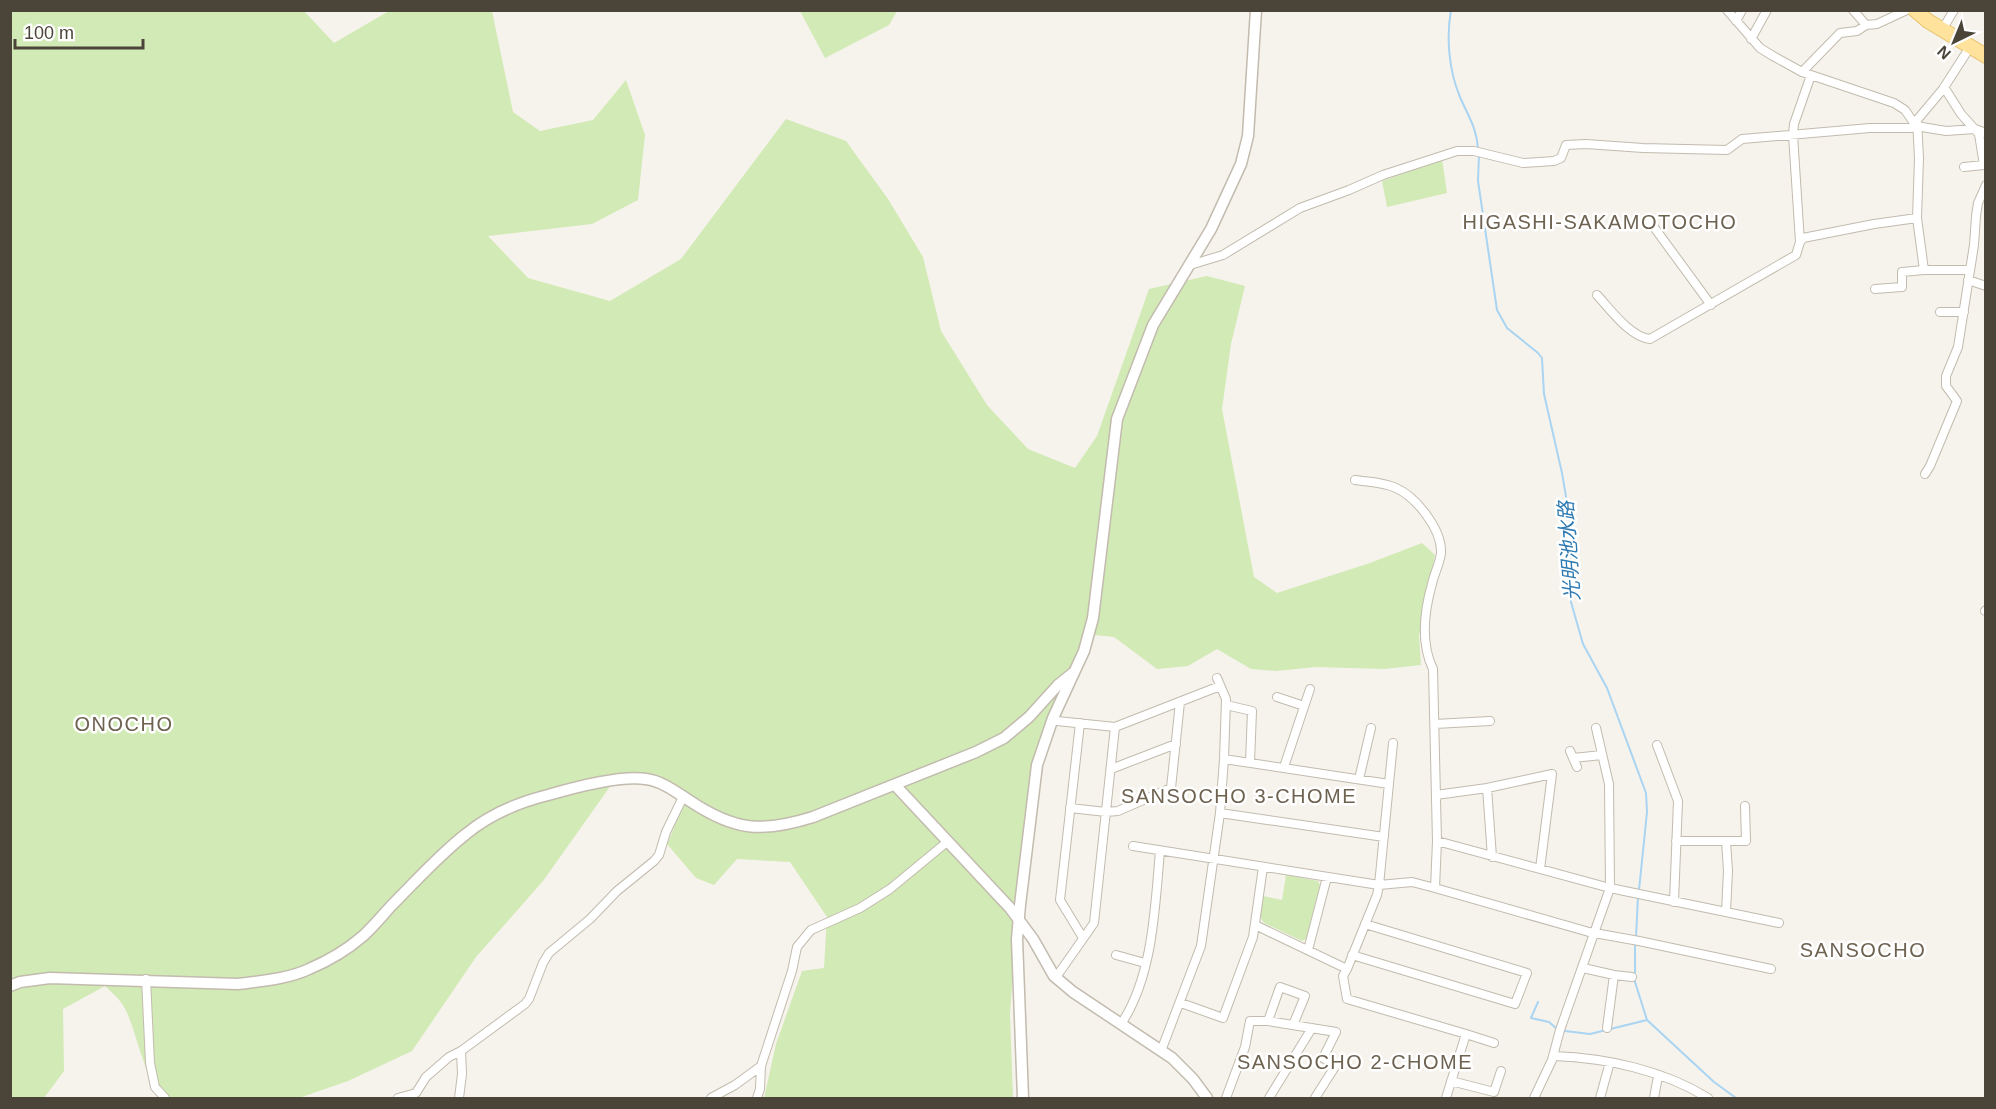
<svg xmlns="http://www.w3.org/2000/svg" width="1996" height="1109" viewBox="0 0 1996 1109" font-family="Helvetica,'Noto Sans JP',sans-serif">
<rect width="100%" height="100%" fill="#f6f3ec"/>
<path fill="#d2eab5" d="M10 11H304L334 43 389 11H492L513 112 540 131 593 120 626 80 645 135 638 200 592 224 488 236 528 278 610 301 681 259 786 119 846 141 888 199 923 257 941 331 987 405 1028 449 1075 468 1097 436 1149 289 1207 276 1245 286 1231 344 1222 409 1254 577 1277 593 1370 563 1422 543 1435 555 1419 636 1421 665 1384 669 1316 667 1276 671 1251 669 1217 649 1188 666 1157 669 1114 637 1085 634 1032 776 1019 886 1010 1014 1013 1098H764L776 1044 802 971 824 968 827 917 790 862 737 859 714 885 696 878 667 844 686 799 646 779 614 781 543 881 476 957 412 1051 348 1081 299 1098H169C145 1091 137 1028 124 1007 120 999 111 992 105 986L63 1009 64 1071 44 1098H11Z
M800 11H897L889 25 825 58Z
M1442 159 1447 193 1387 207 1382 181Z
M1286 875 1318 881 1320 885 1306 939 1302 941 1264 923 1260 917 1263 896 1282 900Z"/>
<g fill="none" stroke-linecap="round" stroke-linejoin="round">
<path stroke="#a9d4f2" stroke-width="2" d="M1451 10C1446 38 1449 71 1460 97 1468 116 1477 128 1478 149
M1479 155 1478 181 1497 310 1507 328 1538 353 1542 358 1544 394 1562 473 1571 526V602L1583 644 1607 688 1646 793 1647 812 1639 890
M1636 938 1638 896
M1635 944V982L1647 1020 1714 1082 1736 1098
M1538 1002 1531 1018 1549 1022 1557 1029
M1565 1031 1590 1034 1647 1020"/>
<defs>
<path id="minor" d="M1727 10 1760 48 1773 56 1802 72 1894 103 1905 110 1916 126
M1853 10 1866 25
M1736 21 1742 10
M1942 30 1954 10
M1751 39 1767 10
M1802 72 1840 33 1857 31 1866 25 1877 24 1907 10
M1944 87 1961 114 1979 134 1984 165 1964 167
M1917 218 1919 158 1917 120 1943 89 1970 47
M1648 219 1711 305
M1800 242 1793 135 1794 124 1811 75
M1190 265 1223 255 1300 208 1349 190 1383 175 1457 151H1474L1523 163 1554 161 1561 158 1566 145 1586 144 1643 148 1727 150 1742 139 1870 128H1912L1916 126 1946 131 1975 129 1986 133
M1968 280 1986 286
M1875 289 1902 287V272L1924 270
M1597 295C1610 309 1630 337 1650 339L1796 255 1800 242 1803 238 1874 224 1917 218 1924 270H1970
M1940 312H1964
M1925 474 1930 466 1957 401 1946 386V376L1958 347 1974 245 1976 216 1978 203 1986 185
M1355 480C1368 482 1383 482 1396 488 1416 497 1442 529 1441 553 1440 563 1434 574 1432 584 1424 612 1420 642 1433 669L1437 841 1610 888 1560 1030 1552 1060 1534 1098
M1985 611 1986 610
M1277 697 1304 706
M1226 705 1252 711 1250 762
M1053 718 1057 721 1115 727 1094 923 1059 973 1054 976
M1080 723 1060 900 1083 938
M1435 724 1490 721
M1115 727 1220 686
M1596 728 1609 784 1610 888 1779 923
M1657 745 1678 801 1674 902
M1570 751 1577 767
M1573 758 1602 755
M1224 759 1389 784
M1284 767 1310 689
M1111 769 1176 744
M1359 779 1371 728
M1487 788 1492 857
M1436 795 1487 788 1552 774 1540 869
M1070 808 1106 812 1118 811 1171 788 1180 702
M1220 813 1384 837
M1437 841 1435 888 1589 932 1639 941 1771 969
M1676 841H1746L1745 806
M1133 846 1379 885 1412 882 1435 888
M1726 912 1728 871 1726 841
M1255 925 1347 969 1377 895 1379 885 1393 743
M1308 950 1327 877
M1116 955 1145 963
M1352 955 1515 1004 1527 973 1365 924
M1583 968 1614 975 1632 977
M1347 969 1343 976 1347 999 1466 1034 1446 1098
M146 979 150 1063 155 1087 165 1098
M1181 1003 1223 1018 1253 937 1263 867
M1268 1021 1280 987 1305 996 1293 1025
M1121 1024C1153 977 1155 907 1160 851
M1607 1028 1614 975
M1466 1034 1494 1043
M1161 1051 1201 946 1220 813 1224 759 1226 699 1217 678
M1554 1056C1606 1058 1663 1070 1708 1098
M1451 1081 1494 1092 1501 1071
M398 1098 416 1093 426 1077 449 1057 461 1051
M459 1098 462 1074 461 1051 525 1004 529 999 543 963 549 953 590 919 617 891 654 861 659 855 666 832 683 797
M711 1098 735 1085 761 1066
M757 1098 760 1089 761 1066 792 971 797 947 811 930 860 908 890 889 947 842
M1226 1098 1245 1047 1250 1021H1268L1336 1032 1323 1058 1336 1065 1315 1098
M1269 1098 1312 1028
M1600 1098 1610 1062
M1654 1098 1658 1076"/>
<path id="tertiary" d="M895 785 1010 908 1033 939 1054 976 1073 992 1172 1058 1193 1079 1207 1098
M10 986 20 982 50 978 238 984C261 981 288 979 309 969 328 961 348 949 363 936 373 927 382 916 391 906 415 882 439 855 466 834 489 815 520 802 548 795 572 788 621 775 646 779 662 781 676 792 690 801 735 831 762 833 813 817L976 752 1004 738 1029 717 1058 685 1073 673
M1023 1098 1017 939 1020 905 1037 765 1053 718 1084 651 1093 618 1117 419 1153 325 1211 229 1241 164 1248 136 1256 10"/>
<path id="primary" d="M1915 10 1928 21 1986 56"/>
</defs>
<use href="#minor" stroke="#c2bbae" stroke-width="10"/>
<use href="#tertiary" stroke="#c2bbae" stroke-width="13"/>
<use href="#primary" stroke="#e6c16a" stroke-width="16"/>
<use href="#minor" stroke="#fff" stroke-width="8"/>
<use href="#tertiary" stroke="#fff" stroke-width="10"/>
<use href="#primary" stroke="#ffe39c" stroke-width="14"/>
</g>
<g text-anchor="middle" stroke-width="5" stroke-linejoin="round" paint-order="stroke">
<g font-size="20" letter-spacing="1.5" fill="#6e6250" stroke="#fff">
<text x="1600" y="229">HIGASHI-SAKAMOTOCHO</text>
<text x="124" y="731">ONOCHO</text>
<text x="1239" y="803">SANSOCHO 3-CHOME</text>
<text x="1863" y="957">SANSOCHO</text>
<text x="1355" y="1069">SANSOCHO 2-CHOME</text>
</g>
<g font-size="20" font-style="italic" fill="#2e7ab2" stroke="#fff">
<text transform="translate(1569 551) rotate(-94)" y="7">光明池水路</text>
</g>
</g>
<rect width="1996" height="1109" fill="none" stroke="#4b4439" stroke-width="24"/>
<g transform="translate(1954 42) rotate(223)" stroke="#ffffff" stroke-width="4.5" paint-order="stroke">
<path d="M0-4.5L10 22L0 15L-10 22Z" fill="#4b4439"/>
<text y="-9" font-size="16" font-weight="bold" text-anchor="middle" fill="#4b4439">N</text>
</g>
<path d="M15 39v9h128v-9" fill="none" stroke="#4b4439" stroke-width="3"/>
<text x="24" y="39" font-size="18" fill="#4b4439" stroke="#ffffff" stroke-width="4.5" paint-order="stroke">100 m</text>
</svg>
